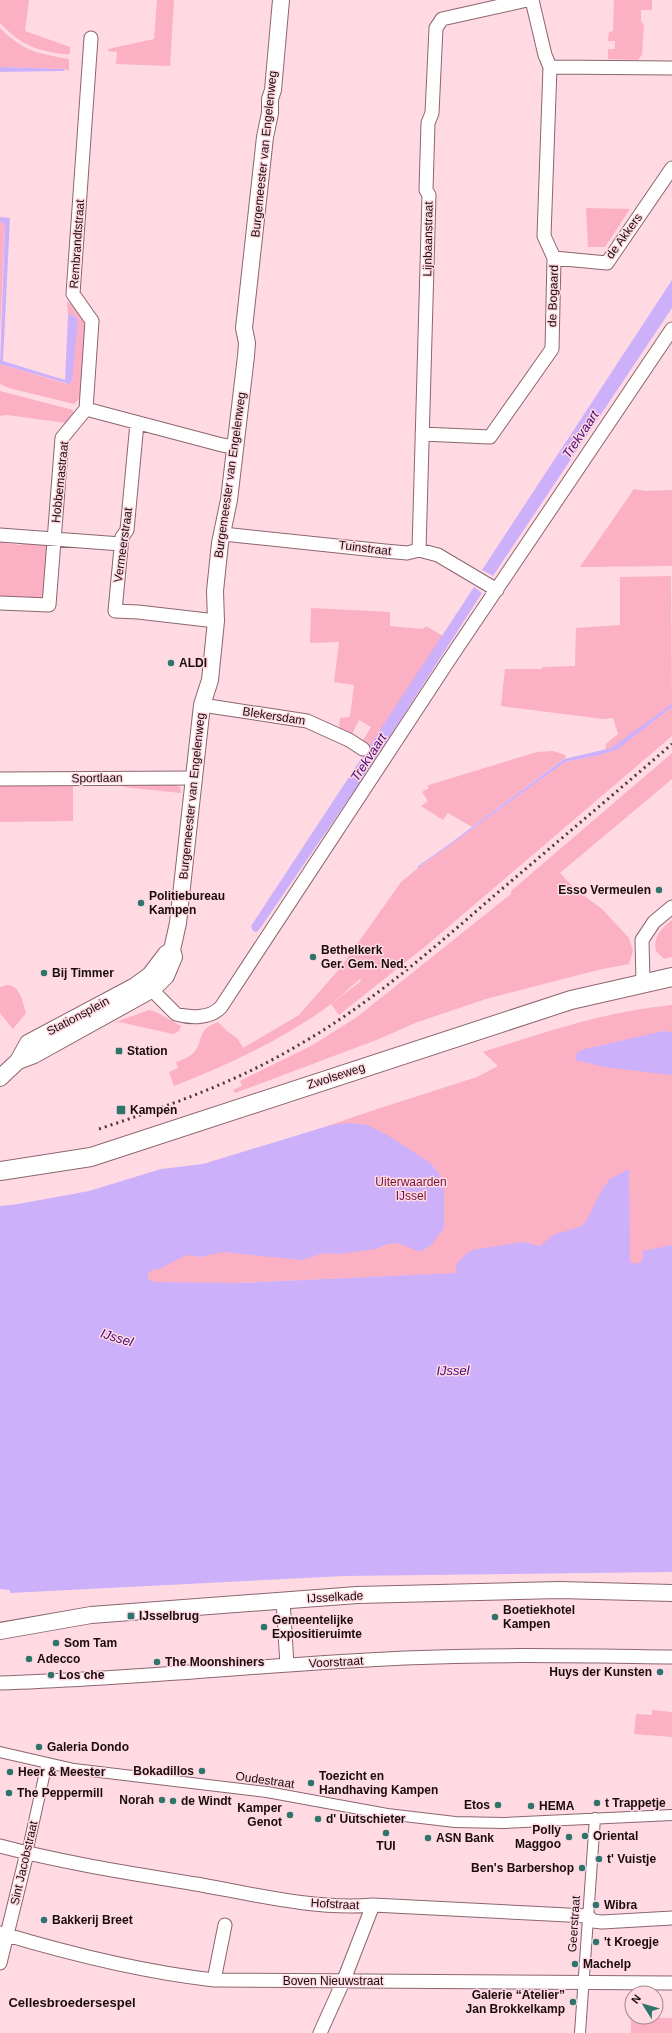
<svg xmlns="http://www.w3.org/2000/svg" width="672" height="2033" viewBox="0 0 672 2033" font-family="Arial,sans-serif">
<rect width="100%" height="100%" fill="#ffdae3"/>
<path fill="#fbb0c4" d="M0 0H29L25 31 70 47V54C64 55 57 53 51 52 26 47 17 40 0 23Z
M157 0H174L170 66 116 64 117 52 108 51V49L154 39Z
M614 0H652V10H641V21L644 25 642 55 638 60 608 59V49H615V41H608L609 32 613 31Z
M0 28C24 52 37 53 69 59V71L64 69 0 67Z
M586 208 630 209 605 247H588Z
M0 221 5 225 0 334Z
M67 302 77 307 88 321 81 397 74 404 9 388 0 384V364L67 384 78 319 71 314 68 315Z
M0 391 73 410V415L66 423 7 415 0 416Z
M634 489 645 491 672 490V566L580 567Z
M0 539 4 543 21 545 25 541 48 543 44 599 0 597Z
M671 576 672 704C651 720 630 741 605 751L606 744 618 734 613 718 603 719 501 706 505 669H542V667L575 666 576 628 620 625V577Z
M311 608 390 612V626L423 629 426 626 443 636 369 749 361 744 371 727 359 720 351 736 339 728 340 718 350 717 354 685 334 682 339 642 310 643Z
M672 707V736L427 945 339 1015 331 1004 361 981 360 979C348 989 336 1001 323 1010 277 1042 225 1066 174 1086L169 1072 178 1068 176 1062C213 1051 188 1032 218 1022L227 1031 238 1039 243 1048 299 1015 341 967 401 882 418 868 565 762 600 755 617 749Z
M553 751 565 755 566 757 472 827 448 813 443 820 421 806 428 801 422 792 429 788 427 786 429 785 537 752Z
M672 753V779L560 873 576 890 602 909 629 938 633 951 629 964 598 970 486 999 415 1023 379 1039 235 1093 233 1090 242 1086 240 1081 311 1046 357 1017 511 894V891Z
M174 784 180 787 181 793 123 787 124 785Z
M73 785V821L0 822V786Z
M672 920V957L664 959 656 951C653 936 661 929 672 920Z
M7 985C21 986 22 1001 26 1013L13 1029 0 1013V987Z
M672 1005V1264L237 1283 0 1282 83 1193 198 1167 284 1141 371 1111 477 1077 498 1066 483 1052C545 1032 607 1011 672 1005Z
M149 1010 156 1012 181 1026 179 1031 173 1034 119 1022 113 1023Z
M652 1710 672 1712V1737L634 1734 636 1714 652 1715Z
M631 2017 672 2018V2033H631Z"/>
<path fill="#cdb0fa" d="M0 67 64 69 65 71 0 72Z
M0 217 10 218 3 361 65 380 68 315 71 314 78 319 72 381 69 384 0 364 5 225 0 221Z
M672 280V308L493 576 482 570Z
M474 587 482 593 367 772 261 927 257 932 253 931 251 926Z
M672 704V707L618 749 600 755 565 762 418 868 417 867 452 842 564 759 611 748Z
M663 1031 672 1032V1075L604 1067 575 1060 577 1053 581 1050Z
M351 1123 367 1125 387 1135 429 1162 439 1173 444 1190V1228L431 1245 421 1252 397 1243 388 1244 376 1249 338 1254 324 1253 302 1260 223 1252 200 1257 188 1255 178 1259 160 1269H155L148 1273V1279L155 1282 237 1283 457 1273 456 1265 465 1255 472 1250 523 1242 540 1246 553 1235 582 1226 588 1218 601 1191 610 1179 629 1169 630 1262 637 1264 642 1261 643 1251 672 1245V1572L345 1576 10 1593V1590L0 1589V1206L18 1204 89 1191 161 1169 203 1164 331 1125Z"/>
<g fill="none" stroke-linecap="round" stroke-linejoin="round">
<defs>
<path id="pedestrian" d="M0 1752 74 1769 267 1792 387 1814 455 1822 504 1823 672 1815
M27 1853 47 1763
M580 2033 595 1818"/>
<path id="minor" d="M550 67 672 68
M554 258 607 263 672 168
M86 409 92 321 73 294 91 38
M86 409 222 445 236 447
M137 423 127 530 122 537 115 611 138 612 216 621
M422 434 490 437 552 349 554 258 544 236 550 67 545 55 532 0
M223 534 385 551 407 553 419 550 438 555 497 590
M0 535 121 544
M419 550 429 195 426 190 428 123 432 113 436 28 442 19 527 0
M0 603 49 605 62 438 86 409
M202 705 307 721 349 740 363 749
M0 779 194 778
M147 981 156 994 176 1014C190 1018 210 1019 221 1007L451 657 672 329
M643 982 642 940 654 922 672 907
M283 1600 287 1665
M0 1683C135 1679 270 1664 405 1658 494 1654 583 1656 672 1657
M0 1846C64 1863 130 1873 196 1884 252 1894 316 1910 373 1905L588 1916 593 1921 602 1922 672 1918
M0 1933C70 1954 142 1972 214 1980L672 1983
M0 1963 27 1853
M214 1980 225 1925
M320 2033 343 1982 373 1905"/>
<path id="tertiary" d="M18 1061 34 1055 153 989 166 976 174 957 172 950 178 923 202 705 210 680 216 621 215 591 220 543 229 500 246 356 247 343 244 328 265 137 270 113V99L273 90 281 0
M0 1078 18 1061 28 1043 135 986 150 975 166 954 172 950
M0 1631 91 1615 357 1595 559 1590 672 1593"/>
<path id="secondary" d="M0 1171 91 1157 571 1000 672 977"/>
</defs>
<use href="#pedestrian" stroke="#8c656f" stroke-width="12"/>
<use href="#minor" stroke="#8c656f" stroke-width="15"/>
<use href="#tertiary" stroke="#8c656f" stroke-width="18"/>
<use href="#secondary" stroke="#8c656f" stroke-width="20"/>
<use href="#pedestrian" stroke="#fff" stroke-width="10"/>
<use href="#minor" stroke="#fff" stroke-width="13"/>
<use href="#tertiary" stroke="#fff" stroke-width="16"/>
<use href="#secondary" stroke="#fff" stroke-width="18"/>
<path stroke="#4c383d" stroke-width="3" stroke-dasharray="2 4" stroke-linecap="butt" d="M99 1129C171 1105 237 1082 302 1043 373 1002 435 947 496 894 555 844 614 794 672 744"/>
</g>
<g fill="#2e746a" stroke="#ffdae3" stroke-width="1.5">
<circle cx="171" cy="663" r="4"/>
<circle cx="659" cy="890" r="4"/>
<circle cx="141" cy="903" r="4"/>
<circle cx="313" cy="957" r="4"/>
<circle cx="44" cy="973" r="4"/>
<rect x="115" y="1047" width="8" height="8" rx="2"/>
<rect x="116" y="1105" width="10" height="10" rx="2"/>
<rect x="127" y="1612" width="8" height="8" rx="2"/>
<circle cx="495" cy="1617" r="4"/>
<circle cx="264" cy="1627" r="4"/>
<circle cx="56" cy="1643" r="4"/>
<circle cx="29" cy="1659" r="4"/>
<circle cx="157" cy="1662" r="4"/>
<circle cx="660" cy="1672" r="4"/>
<circle cx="51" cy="1675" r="4"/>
<circle cx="39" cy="1747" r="4"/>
<circle cx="202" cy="1771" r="4"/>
<circle cx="10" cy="1772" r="4"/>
<circle cx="311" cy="1783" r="4"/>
<circle cx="9" cy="1793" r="4"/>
<circle cx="162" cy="1800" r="4"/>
<circle cx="173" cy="1801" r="4"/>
<circle cx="597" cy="1803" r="4"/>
<circle cx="498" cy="1805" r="4"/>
<circle cx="531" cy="1806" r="4"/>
<circle cx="290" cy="1815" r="4"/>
<circle cx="318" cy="1819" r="4"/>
<circle cx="386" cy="1833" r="4"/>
<circle cx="585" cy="1836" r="4"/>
<circle cx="569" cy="1837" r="4"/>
<circle cx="428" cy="1838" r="4"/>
<circle cx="599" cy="1859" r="4"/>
<circle cx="582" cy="1868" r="4"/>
<circle cx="596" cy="1905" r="4"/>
<circle cx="44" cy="1920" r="4"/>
<circle cx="596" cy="1942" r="4"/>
<circle cx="575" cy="1964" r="4"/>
<circle cx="573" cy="2002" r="4"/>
</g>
<g text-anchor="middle" stroke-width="3" stroke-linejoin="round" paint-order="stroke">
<g font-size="12" fill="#1a0b0f" stroke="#ffdae3">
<text transform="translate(264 154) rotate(-84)" y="4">Burgemeester van Engelenweg</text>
<text transform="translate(624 236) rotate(-54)" y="4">de Akkers</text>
<text transform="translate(428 239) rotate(-89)" y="4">Lijnbaanstraat</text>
<text transform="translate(77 244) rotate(-86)" y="4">Rembrandtstraat</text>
<text transform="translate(553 296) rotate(-88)" y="4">de Bogaard</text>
<text transform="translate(230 475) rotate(-82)" y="4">Burgemeester van Engelenweg</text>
<text transform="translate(60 482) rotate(-84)" y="4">Hobbemastraat</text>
<text transform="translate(123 545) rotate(-82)" y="4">Vermeerstraat</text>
<text transform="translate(365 548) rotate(7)" y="4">Tuinstraat</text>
<text transform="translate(274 716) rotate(9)" y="4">Blekersdam</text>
<text transform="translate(97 778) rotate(-1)" y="4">Sportlaan</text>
<text transform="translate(192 796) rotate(-84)" y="4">Burgemeester van Engelenweg</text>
<text transform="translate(78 1016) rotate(-28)" y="4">Stationsplein</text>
<text transform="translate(336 1076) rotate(-18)" y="4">Zwolseweg</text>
<text transform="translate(335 1597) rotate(-3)" y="4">IJsselkade</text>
<text transform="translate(336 1662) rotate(-3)" y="4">Voorstraat</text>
<text transform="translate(265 1780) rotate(8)" y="4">Oudestraat</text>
<text transform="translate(24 1863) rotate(-77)" y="4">Sint Jacobstraat</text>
<text transform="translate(335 1904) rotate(3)" y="4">Hofstraat</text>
<text transform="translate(574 1924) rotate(-86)" y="4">Geerstraat</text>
<text x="333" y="1985">Boven Nieuwstraat</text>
</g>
<g font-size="12" font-weight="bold" fill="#1a0b0f" stroke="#ffdae3" text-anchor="start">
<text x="179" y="667">ALDI</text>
<text x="651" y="894" text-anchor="end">Esso Vermeulen</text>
<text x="149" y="900">Politiebureau<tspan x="149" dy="14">Kampen</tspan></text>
<text x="321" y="954">Bethelkerk<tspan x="321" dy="14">Ger. Gem. Ned.</tspan></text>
<text x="52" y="977">Bij Timmer</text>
<text x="127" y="1055">Station</text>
<text x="130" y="1114">Kampen</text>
<text x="503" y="1614">Boetiekhotel<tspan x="503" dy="14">Kampen</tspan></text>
<text x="139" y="1620">IJsselbrug</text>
<text x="272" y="1624">Gemeentelijke<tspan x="272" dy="14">Expositieruimte</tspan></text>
<text x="64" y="1647">Som Tam</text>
<text x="37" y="1663">Adecco</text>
<text x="165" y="1666">The Moonshiners</text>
<text x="652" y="1676" text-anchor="end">Huys der Kunsten</text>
<text x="59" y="1679">Los che</text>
<text x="47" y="1751">Galeria Dondo</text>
<text x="194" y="1775" text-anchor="end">Bokadillos</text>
<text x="18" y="1776">Heer &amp; Meester</text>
<text x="319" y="1780">Toezicht en<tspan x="319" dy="14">Handhaving Kampen</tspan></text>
<text x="17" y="1797">The Peppermill</text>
<text x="154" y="1804" text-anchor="end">Norah</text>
<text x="181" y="1805">de Windt</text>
<text x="605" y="1807">t Trappetje</text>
<text x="490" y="1809" text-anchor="end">Etos</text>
<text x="539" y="1810">HEMA</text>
<text x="282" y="1812" text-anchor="end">Kamper<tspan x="282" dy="14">Genot</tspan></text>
<text x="326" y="1823">d' Uutschieter</text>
<text x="561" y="1834" text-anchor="end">Polly<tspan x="561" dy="14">Maggoo</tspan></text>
<text x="593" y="1840">Oriental</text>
<text x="436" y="1842">ASN Bank</text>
<text x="386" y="1850" text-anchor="middle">TUI</text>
<text x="607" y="1863">t' Vuistje</text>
<text x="574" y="1872" text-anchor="end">Ben's Barbershop</text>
<text x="604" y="1909">Wibra</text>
<text x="52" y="1924">Bakkerij Breet</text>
<text x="604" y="1946">'t Kroegje</text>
<text x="583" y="1968">Machelp</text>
<text x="565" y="1999" text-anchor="end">Galerie “Atelier”<tspan x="565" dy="14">Jan Brokkelkamp</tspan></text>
</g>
<g font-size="12" fill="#73143b" stroke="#ffdae3">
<text x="411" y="1186">Uiterwaarden<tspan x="411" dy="14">IJssel</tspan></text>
</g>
<g font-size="13" font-style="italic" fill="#460777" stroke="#ffdae3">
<text transform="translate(580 434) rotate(-56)" y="5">Trekvaart</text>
<text transform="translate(368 757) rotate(-57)" y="5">Trekvaart</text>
<text transform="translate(117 1337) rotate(17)" y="5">IJssel</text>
<text transform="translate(453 1370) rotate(-1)" y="5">IJssel</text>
</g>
<g font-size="13" font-weight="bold" fill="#1a0b0f" stroke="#ffdae3">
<text x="72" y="2007">Cellesbroedersespel</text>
</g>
</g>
<g transform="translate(644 2005) rotate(307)"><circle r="19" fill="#ffdae3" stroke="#a3878e"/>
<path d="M0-3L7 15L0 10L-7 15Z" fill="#2e746a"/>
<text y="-6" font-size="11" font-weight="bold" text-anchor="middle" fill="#1a0b0f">N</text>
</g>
</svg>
